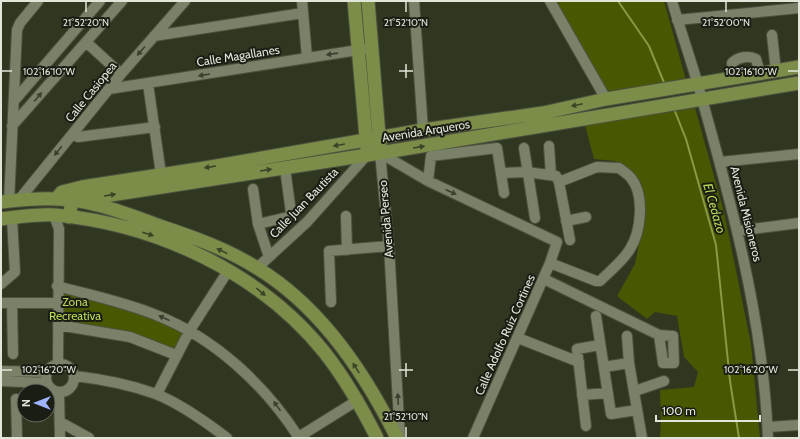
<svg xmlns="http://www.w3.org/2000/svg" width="800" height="439" viewBox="0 0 800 439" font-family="Cabin,sans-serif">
<rect width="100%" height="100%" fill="#303721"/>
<path fill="#475702" d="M556 1H664L686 80 607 91Z
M695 108 724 212 751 344 760 438H660L661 420 660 390 694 387 698 372 684 357 677 316 655 312 647 319 617 296 635 264 645 214 633 173 615 161 594 159 585 125Z
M57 286 190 330 176 355 160 347 58 325Z"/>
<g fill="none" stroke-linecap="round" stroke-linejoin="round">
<path stroke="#899946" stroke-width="2" d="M618 1 649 46 665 85
M674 109 686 139 716 245 730 381 739 438"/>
<defs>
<path id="minor" d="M302 1 307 57
M414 1 423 130
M550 1 606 99
M672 1C680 29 690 57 698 85 731 201 763 317 768 438
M677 20 799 8
M772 35 776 71
M154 36 303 13
M86 42 121 74
M733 79 732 63C738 57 749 55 756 59L760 74
M148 84 161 174
M109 89 371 48
M14 101 100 1
M12 126 122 1
M73 133 78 137 155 127
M549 146 551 175
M524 148 535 218
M380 153 428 181 557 242 550 263 473 438
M380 153 389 246 400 438
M720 162 799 154
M501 173 527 172 556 176 559 182 570 240
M428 181 431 156 497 148 504 193
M253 189 258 224 269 257
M18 201 121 74 185 1
M9 202 17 30 20 23 38 1
M54 215 59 229 58 364
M346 216 347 250
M566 221 586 217
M258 224 288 217 291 213 285 168
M737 231 799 223
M550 263 596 281H600C610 271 623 261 630 249 641 232 645 195 631 178 628 174 623 171 619 168L597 167 559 182
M257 268 307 222 367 155
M544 279 659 335
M1 284 15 272 12 218
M57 286C90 295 125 302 156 315 215 338 266 386 299 438
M331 302 329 251 389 246
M1 303H57
M12 303 13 354
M596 316 611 414 637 410
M58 325 130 337 176 355
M659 335 673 336 674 363H663Z
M627 336 629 363 642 438
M518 338 579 362
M46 378a14 14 0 1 1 28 0a14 14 0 1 1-28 0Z
M604 367 629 363
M1 371 47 372
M75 376C101 379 131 385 156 394 181 404 206 422 227 438
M1 381 46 383
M635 391 664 381
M59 393 60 438
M157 394 190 330 228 271
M582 395 608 393
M16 399 17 438
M60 422 89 438
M586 426 577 349 600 345
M768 427 799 425
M297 438 358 400"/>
<path id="major" d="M354 1 367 149
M368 1 380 147
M56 199 62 192 82 187 205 168 423 130 543 113 606 99 799 67
M1 202C19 200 37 198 55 199 91 199 127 214 160 226 193 237 227 249 257 268 320 306 365 373 397 438
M69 217 72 201 380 153 799 83
M1 219C18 217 38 214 55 215 157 224 261 273 325 353 346 380 362 408 377 438"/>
</defs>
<use href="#minor" stroke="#4d523f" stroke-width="12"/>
<use href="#major" stroke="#4d523f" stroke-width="15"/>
<use href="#minor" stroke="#7a8169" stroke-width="10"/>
<use href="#major" stroke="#7c8c49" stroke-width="13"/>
</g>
<defs><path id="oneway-solid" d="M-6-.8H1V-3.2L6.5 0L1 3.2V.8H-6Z"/></defs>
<g fill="#3c4031">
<use href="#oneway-solid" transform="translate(141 51) rotate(131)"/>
<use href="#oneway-solid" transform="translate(332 54) rotate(172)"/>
<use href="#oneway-solid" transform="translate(204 75) rotate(171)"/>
<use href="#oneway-solid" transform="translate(38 97) rotate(-49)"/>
<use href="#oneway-solid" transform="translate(58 151) rotate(129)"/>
<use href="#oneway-solid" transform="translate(451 192) rotate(25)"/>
<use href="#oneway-solid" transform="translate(164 318) rotate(-155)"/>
<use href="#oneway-solid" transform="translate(398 399) rotate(-93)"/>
<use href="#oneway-solid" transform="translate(277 406) rotate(-126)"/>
</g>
<g fill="#3c4426">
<use href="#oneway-solid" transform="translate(577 105) rotate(168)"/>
<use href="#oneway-solid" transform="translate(339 145) rotate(170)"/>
<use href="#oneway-solid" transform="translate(419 147) rotate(-9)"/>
<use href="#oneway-solid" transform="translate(210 167) rotate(171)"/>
<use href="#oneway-solid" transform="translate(266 170) rotate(-9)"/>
<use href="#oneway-solid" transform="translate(110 195) rotate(-9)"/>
<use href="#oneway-solid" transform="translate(148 234) rotate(18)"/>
<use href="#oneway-solid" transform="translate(222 251) rotate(-154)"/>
<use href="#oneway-solid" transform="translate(261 292) rotate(39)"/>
<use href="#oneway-solid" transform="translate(356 368) rotate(-123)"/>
</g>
<path fill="none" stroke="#e2e6d9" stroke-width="1.5" d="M86 2V12M406 2V12M726 2V12M406 64V78M2 71H12M399 71H413M788 71H798M406 363V377M2 370H12M399 370H413M788 370H798M406 427V437"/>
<g text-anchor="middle" stroke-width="4" stroke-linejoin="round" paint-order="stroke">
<g font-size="12" fill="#e2e6d9" stroke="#1a1d13">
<text transform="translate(238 56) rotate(-9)" y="4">Calle Magallanes</text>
<text transform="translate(91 92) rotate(-51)" y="4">Calle Casiopea</text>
<text transform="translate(426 131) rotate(-9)" y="4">Avenida Arqueros</text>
<text transform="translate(304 203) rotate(-46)" y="4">Calle Juan Bautista</text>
<text transform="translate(746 214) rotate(76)" y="4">Avenida Misioneros</text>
<text transform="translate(386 219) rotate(-95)" y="4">Avenida Perseo</text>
<text transform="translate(505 335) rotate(-66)" y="4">Calle Adolfo Ruiz Cortines</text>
</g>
<g font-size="12" fill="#bbda5b" stroke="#1a1d13">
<text x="75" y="306">Zona<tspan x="75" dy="14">Recreativa</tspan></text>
</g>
<g font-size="13" font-style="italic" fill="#b9d759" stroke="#1a1d13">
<text transform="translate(715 208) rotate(74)" y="5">El Cedazo</text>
</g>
</g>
<g font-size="10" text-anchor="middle" fill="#e2e6d9" stroke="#1a1d13" stroke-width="4" stroke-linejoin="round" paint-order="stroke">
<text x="86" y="26">21°52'20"N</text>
<text x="406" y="26">21°52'10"N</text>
<text x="726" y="26">21°52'00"N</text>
<text x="751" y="75">102°16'10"W</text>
<text x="49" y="75">102°16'10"W</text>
<text x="751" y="373">102°16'20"W</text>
<text x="49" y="373">102°16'20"W</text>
<text x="406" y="420">21°52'10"N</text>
</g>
<rect width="800" height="439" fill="none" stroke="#e2e6d9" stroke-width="4"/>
<g transform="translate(36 403) rotate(270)"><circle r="19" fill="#1a1d13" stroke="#6a6d62"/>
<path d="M0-3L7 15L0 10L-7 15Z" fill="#9eb4fd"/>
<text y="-6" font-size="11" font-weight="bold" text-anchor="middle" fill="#e2e6d9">N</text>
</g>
<path d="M656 415v6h104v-6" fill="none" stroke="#e2e6d9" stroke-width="2"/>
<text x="662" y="415" font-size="12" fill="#e2e6d9" stroke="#1a1d13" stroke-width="3" paint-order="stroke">100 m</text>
</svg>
